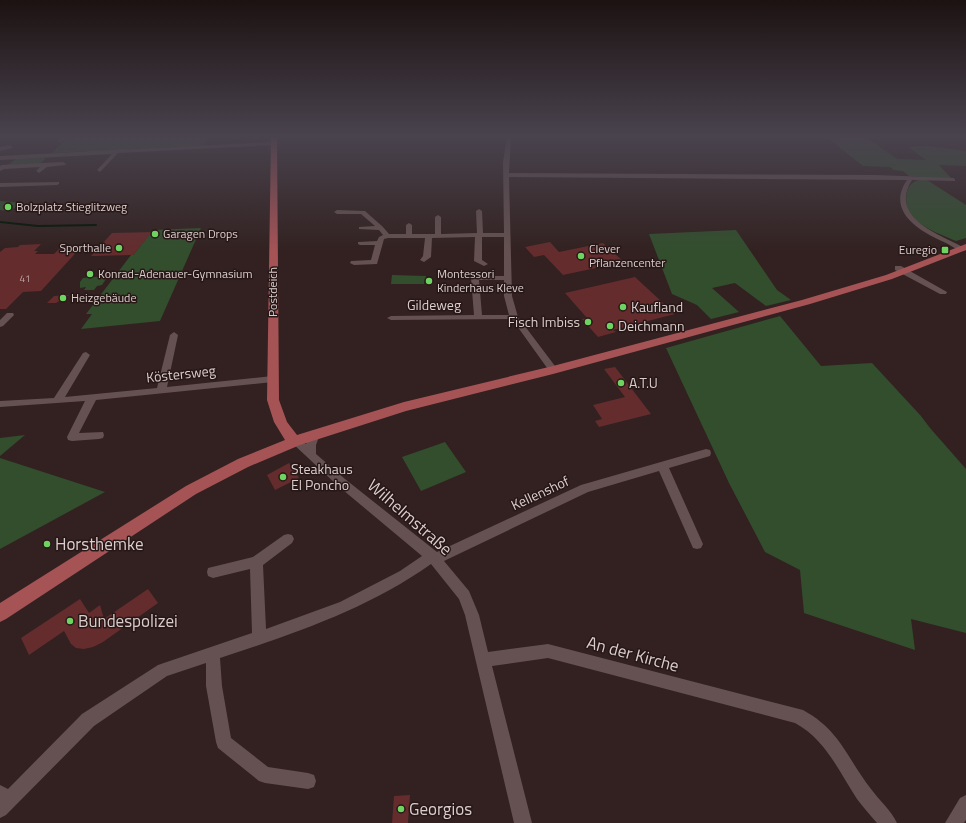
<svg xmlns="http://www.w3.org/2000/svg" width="966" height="823" viewBox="0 0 966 823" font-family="'Titillium Web',sans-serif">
<rect width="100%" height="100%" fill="#322120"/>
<path fill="#324e2d" d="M69 137H208L203 146 127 149 126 151 85 153 86 151 52 153Z
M827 137H865L897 159 926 160 908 147 927 146 966 151V166L939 165 952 179 909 176 903 171 894 170 890 167 863 166Z
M43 158 45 159 40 164 6 166 16 159Z
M920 180H927L966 205V238L956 241C935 232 900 221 907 192 909 185 913 181 920 180Z
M0 201 23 203 9 211 0 210Z
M201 228 160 321 81 329 92 314H86L131 255H133L153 230Z
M736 230 777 290 791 300 766 306 735 283 712 288 739 312 711 319 697 305 672 294 649 234Z
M392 275 426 276 424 284H391Z
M108 276 102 285 97 286 94 290H84L86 287 80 288V282L83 278Z
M780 316 821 366 872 363 921 416 930 428 966 469V633L911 619 915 650 804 613 800 570 765 552 729 483 666 348Z
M25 435 0 456V438Z
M445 442 466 472 421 491 402 457Z
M0 458 105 492 0 549Z"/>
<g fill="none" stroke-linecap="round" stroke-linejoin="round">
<path stroke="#001500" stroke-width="2" d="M0 222 38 226 96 225"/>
</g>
<path fill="#642c2d" d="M152 232 133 255 91 256 112 233Z
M550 242 559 252 603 243 624 262 563 275 544 255 534 257 525 247Z
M41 244 34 251H38L35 254H54L62 246 83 245 41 291 23 292 6 309H0V252L5 248 18 247 20 245Z
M635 277 675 314 613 330 616 332 598 337 582 319 587 318 565 293Z
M69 295 56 303H47L54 296Z
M615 367 651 414 599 427 595 421 602 419 593 405 625 397 604 369Z
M289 463 299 478 275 490 267 475Z
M148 589 158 603 103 642 93 647 84 649 76 648 71 644 64 631 29 655 21 638 80 599 89 613 100 605 104 619Z
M410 795 408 823H392L394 796Z"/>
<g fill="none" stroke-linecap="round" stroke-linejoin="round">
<path fill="#655151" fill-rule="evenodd" d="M62 137H67L62 142H58V140Z
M507 137H511L509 173 876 175 953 178 955 179V181L912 180C888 218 940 235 965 248L966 250C960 253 952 246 946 243 921 232 885 212 907 180L509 177 512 296 518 317 558 370 553 373 550 372 512 319 391 320 387 318 391 316 474 315 471 278 475 276H504V237H482V260L488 264 484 266 474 261 475 237 432 238 431 257 424 262 420 260 423 256 425 238H388L384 239 377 264 354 265 350 263 351 261 371 260 375 245H360L358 244V242L377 241 379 237 383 235 379 230 359 229V227L375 226 361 214H337L334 212 337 210 365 211 383 227 389 234H406V225L409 223 412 225V234H435V217L438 215 441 217V234L477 233 476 211 479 209 482 211 483 233H504L503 162ZM479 280H504V296L509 315H482Z
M273 142 276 144 275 145 118 153 100 172 97 170 112 154 0 160V156Z
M10 145 13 147 12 148 0 151V147Z
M63 162 66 164 65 165 47 167 39 173 36 171 40 167 4 169 0 171V166L2 165Z
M59 182V184L57 185 0 187V183Z
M895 266H901L947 292 946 294H940L895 270Z
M7 313H13L14 315 3 326 0 327V320Z
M174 332 178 335 167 387 273 376 278 379 273 382 96 400 79 433 103 432 104 435 103 438 99 439 72 441 68 440 67 437 85 401 0 407V401L54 398 83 353 86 352 90 355 65 397 157 388 170 335Z
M315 430 319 431 320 434 316 445V454L345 479 437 552 581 485 706 449 710 450 711 453 710 456 669 468 703 544 701 548 697 549 693 548 659 471 588 492 444 561 469 591 479 615 488 652 548 644 803 710C841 731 846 757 871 789 879 800 891 810 897 823H877C870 815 863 807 857 799 838 770 826 740 795 723L548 658 492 666 532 823H514L465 615 459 599 431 564C368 609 293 634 220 658L222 686 231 738 268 767 308 773 314 775 316 781 314 787 308 789 265 783 259 781 218 748 216 742 206 686V663L167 676 94 726 6 815 0 818V785L8 789 82 714 158 665 252 633 250 569 213 578 208 576 207 572 208 568 253 557 284 535 288 534 292 535 294 539 292 543 263 565 266 629 340 602 400 571 422 556 337 485 290 441 291 438 295 437 306 444 311 431Z
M966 795V820L964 823H945L960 798Z"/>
<path fill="#a65356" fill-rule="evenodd" d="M271 137H277L279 400 287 422 297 435 404 402 553 366 802 300 886 275 966 244V250L892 279 810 304 553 374 406 411 300 445 248 467 196 494 6 619 0 622V603L186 486 238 459 285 440 274 422 267 400Z"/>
</g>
<linearGradient id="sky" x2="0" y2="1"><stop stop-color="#1c1212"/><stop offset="0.54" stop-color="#49434e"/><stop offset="1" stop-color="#49434e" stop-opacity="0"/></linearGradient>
<rect width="966" height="252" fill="url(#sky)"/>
<g fill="#6ed360" stroke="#281717" stroke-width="1.5">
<circle cx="8" cy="207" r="4"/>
<circle cx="155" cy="234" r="4"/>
<circle cx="119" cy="248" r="4"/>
<rect x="941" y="246" width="8" height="8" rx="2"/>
<circle cx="581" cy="256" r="4"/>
<circle cx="90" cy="274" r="4"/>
<circle cx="429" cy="281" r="4"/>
<circle cx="63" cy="298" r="4"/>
<circle cx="623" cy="307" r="4"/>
<circle cx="588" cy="322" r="4"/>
<circle cx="610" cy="326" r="4"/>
<circle cx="621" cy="383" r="4"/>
<circle cx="283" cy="477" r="4"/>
<circle cx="47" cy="544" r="4"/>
<circle cx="70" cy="621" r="4"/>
<circle cx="401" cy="809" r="4"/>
</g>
<g text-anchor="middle" stroke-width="3" stroke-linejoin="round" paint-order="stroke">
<g font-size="10" fill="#bca6a5">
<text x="25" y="282">41</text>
</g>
<g font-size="12" fill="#dacecd" stroke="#281717" text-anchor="start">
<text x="16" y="211">Bolzplatz Stieglitzweg</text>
<text x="163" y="238">Garagen Drops</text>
<text x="111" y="252" text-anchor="end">Sporthalle</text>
<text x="589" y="253">Clever<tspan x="589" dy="14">Pflanzencenter</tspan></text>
<text x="937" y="254" text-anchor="end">Euregio</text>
<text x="98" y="278">Konrad-Adenauer-Gymnasium</text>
<text x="437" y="278">Montessori<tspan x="437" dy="14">Kinderhaus Kleve</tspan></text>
<text x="71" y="302">Heizgebäude</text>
</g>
<g font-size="12" fill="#dacecd" stroke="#281717">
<text transform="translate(273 292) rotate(-90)" y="4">Postdeich</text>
</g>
<g font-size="14" fill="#dacecd" stroke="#281717">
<text x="434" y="310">Gildeweg</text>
<text transform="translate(181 374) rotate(-6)" y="5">Köstersweg</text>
<text transform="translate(540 493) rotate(-25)" y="5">Kellenshof</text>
</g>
<g font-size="14" fill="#dacecd" stroke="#281717" text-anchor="start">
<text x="631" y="312">Kaufland</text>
<text x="580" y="327" text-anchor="end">Fisch Imbiss</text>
<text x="618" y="331">Deichmann</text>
<text x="629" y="388">A.T.U</text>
<text x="291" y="474">Steakhaus<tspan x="291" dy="16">El Poncho</tspan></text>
</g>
<g font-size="17" fill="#dacecd" stroke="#281717">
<text transform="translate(410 517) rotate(41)" y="6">Wilhelmstraße</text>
<text transform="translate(633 654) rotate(15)" y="6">An der Kirche</text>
</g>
<g font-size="17" fill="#dacecd" stroke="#281717" text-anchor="start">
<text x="55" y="550">Horsthemke</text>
<text x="78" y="627">Bundespolizei</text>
<text x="409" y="815">Georgios</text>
</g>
</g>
</svg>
